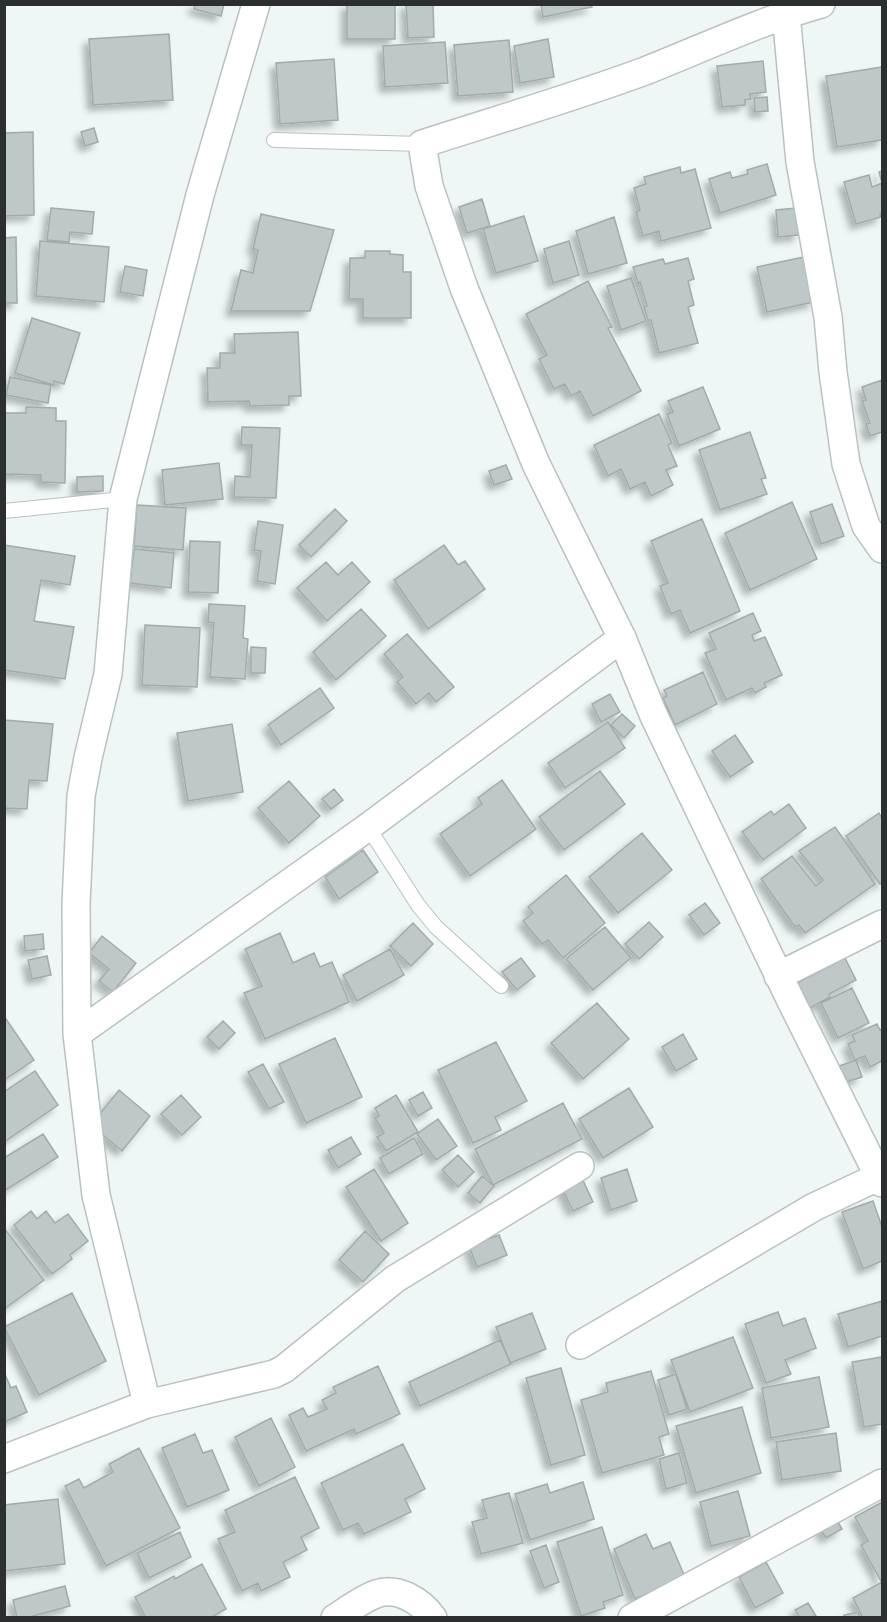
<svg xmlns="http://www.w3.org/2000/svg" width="887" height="1622" viewBox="0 0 887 1622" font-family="'Fira Sans Condensed',sans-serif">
<defs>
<filter id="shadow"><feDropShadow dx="-5.5" dy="5.5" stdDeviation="3" flood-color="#0004"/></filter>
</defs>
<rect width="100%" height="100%" fill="#eef7f6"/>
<path fill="#bfc8c8" stroke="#a2abaa" stroke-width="1.5" filter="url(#shadow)" d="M195 4H224L221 16 194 9Z
M347 4H395V39H347Z
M406 4H433L434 37 408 38Z
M541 4H591L592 7 543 17Z
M169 34 173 100 93 105 89 39Z
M548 39 554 77 520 83 514 46Z
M509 40 513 92 458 96 454 45Z
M445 42 448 83 385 87 383 46Z
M334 59 338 120 280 124 276 63Z
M763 61 766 92 750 94 751 99 745 100V105L722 107 717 66Z
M882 67V140L837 147 826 76Z
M767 97 768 111 755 112 754 98Z
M94 128 98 142 85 146 81 132Z
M33 132 34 215 4 216V133Z
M767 164 776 195 720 213 709 179 730 172 732 178 748 174 747 170Z
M680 167 681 173 695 169 711 228 661 241 659 231 643 236 636 212 640 210 634 188 646 184 644 177Z
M882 171V213L880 214 881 217 856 224 844 182 869 175 872 187 882 183 879 172Z
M482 199 490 226 467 233 459 207Z
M51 208 94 212 92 234 70 232 69 242 47 240Z
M796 208 799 235 778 237 776 210Z
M261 214 334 230 310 311H231L241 270 253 273 258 250 253 249Z
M524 216 538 261 496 273 483 229Z
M614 217 627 263 588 274 576 231Z
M16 237 17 303H4V238Z
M40 241 109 247 104 302 36 296Z
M569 241 579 275 553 283 544 249Z
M365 251H390V254L403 255V272H411V318H363V299H349L350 258H365Z
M804 257 814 302 767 312 757 267Z
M688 258 694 279 688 281 694 305 688 307 698 343 659 353 651 320H648L644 307 647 306 640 282 638 283 633 267 663 259 665 264Z
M125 266 147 270 143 296 120 292Z
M631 278 646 321 621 330 607 286Z
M588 281 612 327 608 328 641 391 593 416 580 391 571 396 565 384 554 389 539 359 547 355 526 314Z
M32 318 80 333 64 384 54 381 53 385 15 373Z
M298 332 301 396H289V405L250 406 249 401 208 402 207 368H220V353H235L234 334Z
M10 377 51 385 48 403 6 395Z
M882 380V432L870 436 866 424 870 423 862 401 866 400 862 387Z
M703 387 720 429 679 446 667 414 673 412 668 401Z
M26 407 56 408V421H66L65 483 41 482V475L4 474V413H26Z
M659 414 672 443 668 445 677 466 666 470 673 485 651 496 645 482 630 489 621 469 608 476 594 445Z
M242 427 280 428 276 498 234 497 235 476 250 477 252 445H241Z
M750 432 766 478 761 479 767 494 720 510 699 450Z
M219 463 223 499 165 505 162 470Z
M506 465 512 479 494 485 489 471Z
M103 476V491L77 492V477Z
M792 502 817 559 750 590 725 533Z
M832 504 844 536 821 544 810 512Z
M137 505 186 508 183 550 134 546Z
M335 509 347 521 311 557 299 545Z
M702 519 740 611 690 633 680 610 671 614 660 586 668 583 651 541Z
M258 521 283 525 275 584 257 581 261 551 254 550Z
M190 541 220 542 218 593 188 592Z
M4 545 75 556 70 585 41 580 34 621 74 627 65 679 4 670Z
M444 545 458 565 465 561 485 589 428 629 394 580Z
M134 549 174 553 171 588 130 583Z
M326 562 338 575 352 562 370 582 327 621 297 588Z
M209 604 245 606 243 638 248 639 245 679 210 677 214 623 208 622Z
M361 609 386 636 336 680 313 652Z
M753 613 761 631 752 635 754 641 765 637 782 675 764 683 766 687 755 693 752 688 726 700 705 653 716 649 709 633Z
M145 625 200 628 197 687 142 685Z
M407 634 454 687 436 702 429 693 416 704 397 682 403 677 384 654Z
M251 647 266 648 265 673H251Z
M703 672 717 704 675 725 663 698 667 696 664 690Z
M320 688 334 708 281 745 268 725Z
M610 694 620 712 601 722 592 704Z
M622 714 635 726 624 738 611 725Z
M4 720 53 724 47 781 29 780 27 809 4 808Z
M608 722 625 748 565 788 548 763Z
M232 724 243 792 188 801 177 733Z
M735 735 753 762 730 777 712 751Z
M600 771 625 804 564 850 539 817Z
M502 780 536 829 470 876 440 834 482 804 478 798Z
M289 781 320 816 289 843 258 808Z
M334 789 343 800 331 809 322 799Z
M789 804 806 828 763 860 742 832 771 811 774 815Z
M879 813 882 819V883L880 884 846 836Z
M835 827 875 884 805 933 799 925 795 927 761 879 792 856 816 886 823 880 799 851Z
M642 833 672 870 618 913 589 877Z
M363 850 378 872 339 899 325 877Z
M566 875 605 923 563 958 548 940 542 944 523 921 533 913 528 907Z
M705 903 720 923 704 935 689 915Z
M649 922 663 937 639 959 625 944Z
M413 923 433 944 411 966 390 946Z
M605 927 631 958 593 990 566 959Z
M280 933 293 963 314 953 320 967 332 962 349 1002 265 1039 244 993 262 986 245 949Z
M43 934 44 949 25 951 24 936Z
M102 936 136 963 113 992 99 981 109 969 89 953Z
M390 949 404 975 357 1001 343 975Z
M47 956 51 975 32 979 28 960Z
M521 958 535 976 517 990 502 972Z
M845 958 856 980 829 994 830 997 810 1008 797 983Z
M852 988 869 1023 838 1038 821 1003Z
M597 1003 629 1039 583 1079 551 1043Z
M4 1016 34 1060 4 1080Z
M223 1021 235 1033 219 1049 207 1037Z
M877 1024 880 1030 882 1029V1061L870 1067 865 1056 855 1060 848 1044 855 1041 852 1035Z
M683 1034 697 1059 676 1071 662 1047Z
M335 1038 362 1097 306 1123 279 1064Z
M496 1042 527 1101 495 1117 501 1130 473 1143 438 1070Z
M856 1060 862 1077 840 1084 834 1068Z
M263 1064 284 1102 269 1109 248 1072Z
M35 1071 58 1105 4 1142V1092Z
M629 1088 653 1127 603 1158 579 1119Z
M119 1090 150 1116 122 1151 91 1125Z
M423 1092 432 1108 418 1116 409 1100Z
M181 1095 201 1117 182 1135 161 1114Z
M396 1095 418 1132 386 1151 377 1137 384 1133 375 1118 379 1116 375 1108Z
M563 1103 582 1139 493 1185 475 1149Z
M438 1119 457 1146 436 1160 417 1134Z
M43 1134 58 1157 4 1191V1158Z
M351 1137 361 1154 338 1168 328 1150Z
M414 1138 423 1154 389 1174 380 1158Z
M458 1155 474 1172 458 1187 442 1170Z
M374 1169 408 1223 381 1241 346 1187Z
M627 1169 637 1201 611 1210 601 1178Z
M482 1176 494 1186 480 1203 468 1193Z
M581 1176 593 1202 573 1211 561 1186Z
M873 1201 882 1227V1261L863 1269 842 1212Z
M31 1211 37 1219 46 1211 55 1223 68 1214 88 1241 70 1255 72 1259 52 1274 14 1225Z
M4 1228 44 1280 4 1309Z
M365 1231 389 1254 363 1282 339 1260Z
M499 1235 507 1255 477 1267 469 1246Z
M72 1293 106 1361 39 1395 4 1327Z
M882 1301V1336L848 1347 838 1314Z
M778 1312 783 1326 805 1318 816 1348 785 1360 791 1374 766 1383 745 1324Z
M532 1313 546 1349 510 1363 496 1327Z
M733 1337 753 1388 690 1412 671 1360Z
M500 1340 511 1364 420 1406 409 1382Z
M882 1357V1424L864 1427 852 1362Z
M378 1366 400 1414 356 1434 354 1429 306 1451 289 1415 303 1408 308 1417 327 1409 322 1400 336 1393 333 1387Z
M561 1368 585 1455 551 1465 526 1378Z
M651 1371 669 1434 659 1437 664 1455 602 1473 581 1400 608 1392 606 1383Z
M4 1372 11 1388 16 1386 27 1412 4 1422Z
M676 1374 687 1409 669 1415 658 1380Z
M819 1377 829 1427 771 1438 762 1388Z
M742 1407 761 1473 696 1493 676 1426Z
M271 1418 295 1467 259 1486 235 1437Z
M836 1433 841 1471 782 1480 776 1442Z
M195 1434 203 1453 212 1450 229 1490 187 1507 162 1448Z
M403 1444 425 1489 405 1499 411 1512 364 1534 358 1523 343 1530 321 1483Z
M139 1448 180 1528 106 1566 65 1486 79 1479 84 1488 113 1472 109 1464Z
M679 1453 687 1483 666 1489 659 1459Z
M295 1477 319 1528 301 1537 307 1550 283 1562 290 1577 261 1591 258 1583 242 1591 218 1539 235 1532 225 1510Z
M583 1482 594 1519 530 1540 515 1494 547 1484 550 1493Z
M738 1491 750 1536 711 1546 700 1502Z
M509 1493 523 1543 481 1554 472 1522 487 1518 482 1500Z
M58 1499 65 1564 4 1571V1505Z
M882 1502V1581H881L861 1545 868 1541 855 1517Z
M835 1517 842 1529 826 1538 819 1527Z
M602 1527 623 1595 603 1602 605 1608 581 1616 557 1542Z
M180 1532 191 1557 149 1578 137 1553Z
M646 1534 653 1549 670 1542 685 1577 635 1599 614 1549Z
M546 1545 559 1582 544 1588 530 1551Z
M766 1562 783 1593 755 1608 739 1577Z
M202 1564 226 1609 210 1618H146L135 1597 174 1576 175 1579Z
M882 1582V1618H863L853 1598Z
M65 1586 70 1606 26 1618H17L13 1600Z
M808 1603 816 1616 800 1618 795 1610Z
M858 1612 860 1618H844V1615Z"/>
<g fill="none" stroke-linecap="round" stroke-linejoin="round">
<defs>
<path id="lane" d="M274 140 422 144
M4 511 123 499
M368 827 418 905 436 927 501 986"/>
<path id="street" d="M821 4C760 21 703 48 645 71 572 98 496 120 422 144L429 186 464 288 536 464 622 638 653 714 791 1001 882 1183
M786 14 800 162 828 317 833 372 846 464 866 526 882 549
M778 976 882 924
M77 1034 368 827 622 638
M580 1345 814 1207 880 1176
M147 1404 96 1195 82 1076 77 1034 76 904 81 796 88 758 108 674 123 499 200 195 256 4
M4 1459 147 1404 274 1374 284 1369 395 1279 580 1166
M335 1618C348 1610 362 1599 376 1594 397 1586 421 1601 433 1618
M632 1618 882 1483"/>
</defs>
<use href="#lane" stroke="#b9c2c1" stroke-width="16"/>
<use href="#street" stroke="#b9c2c1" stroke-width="30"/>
<use href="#lane" stroke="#fff" stroke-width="14"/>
<use href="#street" stroke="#fff" stroke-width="27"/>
</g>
<rect width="887" height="1622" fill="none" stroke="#2b2f2f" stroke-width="12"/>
</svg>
